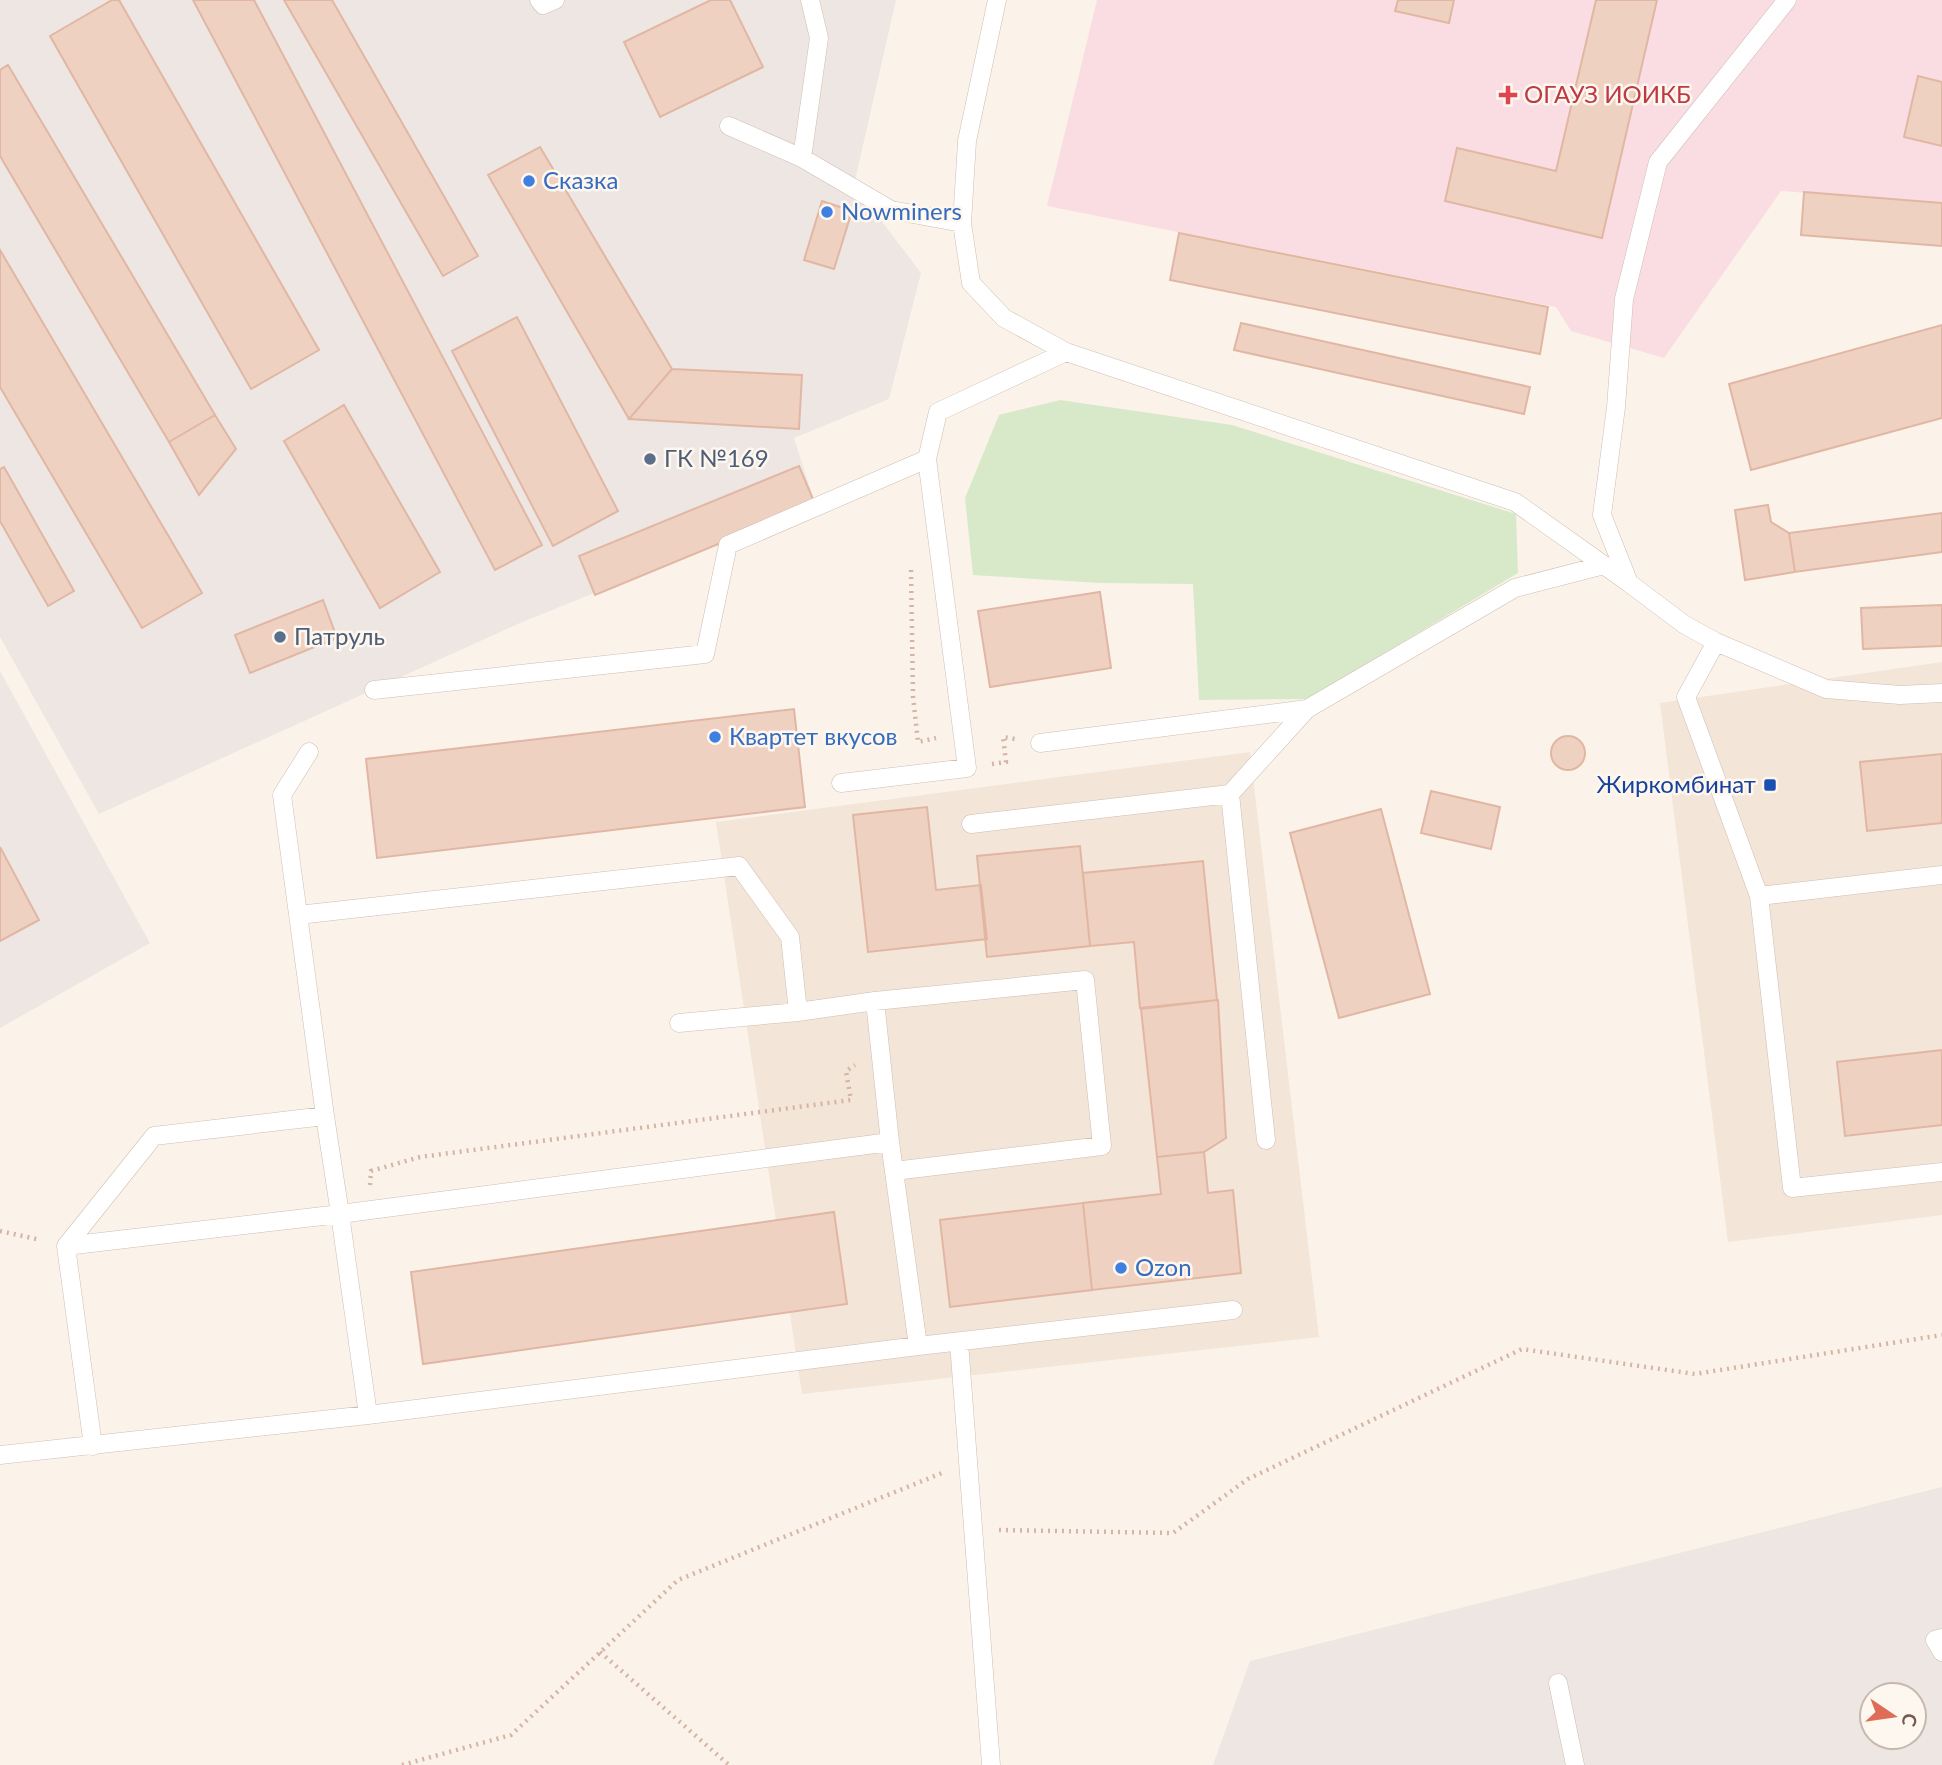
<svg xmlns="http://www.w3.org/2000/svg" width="1942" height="1765" viewBox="0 0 1942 1765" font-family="Lato,sans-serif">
<rect width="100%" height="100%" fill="#fbf3e9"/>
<path fill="#f3e5d8" d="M1942 662V1215L1728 1242 1660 703Z
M1250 752 1319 1337 802 1394 716 822Z"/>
<path fill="#ede6e2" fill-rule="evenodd" d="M0 0H896L854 185 921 273 889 399 794 438 815 504 520 623 99 814 0 637Z
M0 671 150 943 0 1028Z
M1942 1487V1765H1213L1250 1661ZM1872 1695H1914V1737H1872Z"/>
<path fill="#f9dde2" d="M1097 0H1942V203L1781 191 1664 358 1571 331 1556 307 1047 206Z"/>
<path fill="#d7e9c8" d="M1060 400 1232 425 1516 514 1518 573 1308 699 1199 700 1193 584 1099 583 973 575 965 498 999 415Z"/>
<path fill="#efd1c2" stroke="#e1b7a3" stroke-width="2" d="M112 0H119L319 350 251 389 50 36Z
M193 0H254L542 545 495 570Z
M284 0H332L478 256 443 276Z
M711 0H730L763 67 660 117 624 42Z
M1398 0H1454L1449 23 1395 11Z
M1596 0H1657L1602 238 1445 201 1457 148 1556 171Z
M8 65 215 415 169 442 0 156V70Z
M1918 76 1942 82V146L1904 137Z
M540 147 672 369 629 419 488 175Z
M1804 192 1942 203V246L1801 235Z
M822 201 852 211 834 269 804 260Z
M1179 233 1548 307 1540 354 1170 280Z
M0 250 202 593 142 628 0 387Z
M517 317 618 511 553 546 452 351Z
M1241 323 1530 387 1524 414 1234 350Z
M1942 325V418L1751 470 1729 384Z
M672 369 802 375 799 429 629 419Z
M344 405 440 572 380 608 284 441Z
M215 415 236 449 199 495 169 442Z
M799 466 815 504 595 595 579 556Z
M4 467 74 591 48 606 0 521V469Z
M1768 505 1771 522 1789 533 1795 572 1745 580 1735 510Z
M1942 513V552L1795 572 1789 533Z
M1100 592 1111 668 990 687 978 611Z
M323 600 337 638 250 673 235 635Z
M1942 605V646L1863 649 1861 608Z
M794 709 805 807 377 858 366 759Z
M1551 753a17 17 0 1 1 34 0a17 17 0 1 1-34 0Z
M1942 754V823L1867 831 1860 762Z
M1431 791 1500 807 1491 849 1421 833Z
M927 807 936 890 981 885 987 939 868 952 853 815Z
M1381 809 1430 994 1339 1018 1290 833Z
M1080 846 1090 946 987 957 977 856Z
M0 847 39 920 0 941Z
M1203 861 1217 1000 1140 1008 1134 942 1090 946 1083 873Z
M1218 1000 1226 1138 1204 1152 1157 1157 1141 1009Z
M1942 1050V1125L1845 1136 1837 1062Z
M1204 1152 1208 1193 1233 1190 1241 1273 1092 1290 1083 1203 1161 1194 1157 1157Z
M1083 1203 1092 1290 950 1307 940 1220Z
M834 1212 847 1304 423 1364 411 1272Z"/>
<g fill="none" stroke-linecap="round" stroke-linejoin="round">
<defs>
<path id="service" d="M539 0 543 5 555 0
M810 0 819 38 802 158 891 210 962 223
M997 0 967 141 962 223 971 283 1004 318 1066 352 1515 502 1629 583
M1787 0 1658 162 1624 299 1616 407 1602 515 1629 583 1685 625 1716 642 1826 689 1900 695 1942 693
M729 126 802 158
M1716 642 1686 697 1759 896 1942 875
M374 690 705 654 728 545 927 459
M1040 743 1307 709 1515 588 1604 565
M841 783 967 768 927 459 938 412 1066 352
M971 824 1230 794
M1759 896 1792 1188 1942 1172
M298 915 739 866 790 937 798 1012
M679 1023 798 1012 875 1001
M1266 1140 1230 794 1307 709
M894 1171 1102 1146 1085 980 875 1001 890 1142 918 1346 1233 1310
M66 1246 340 1214 325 1116 282 795 309 752
M959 1342 991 1765
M368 1415 340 1214 890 1142
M93 1446 66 1246 154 1136 325 1116
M0 1455 368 1415 918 1346
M1942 1638 1935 1640 1942 1652
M1558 1683 1575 1765"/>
</defs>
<use href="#service" stroke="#cfbdb2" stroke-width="19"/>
<path stroke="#d4b4a5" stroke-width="4.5" stroke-dasharray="2 5" stroke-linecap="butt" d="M911 570 913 696 918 742 936 738
M992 764 1006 762 1003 737 1015 739
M370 1185 371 1171 420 1157 851 1100 846 1071 855 1065
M0 1231 41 1240
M999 1530 1173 1533 1248 1479 1522 1349 1695 1374 1942 1335
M600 1652 729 1765
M402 1765 511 1735 678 1580 942 1473"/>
<use href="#service" stroke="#fff" stroke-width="18"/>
</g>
<path fill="#e0444e" stroke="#fef7ef" stroke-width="2.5" d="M1504.5 84.5h7v7h7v7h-7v7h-7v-7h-7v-7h7z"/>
<g fill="#3f7fe0" stroke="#fef7ef" stroke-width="2.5">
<circle cx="529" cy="181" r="7"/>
<circle cx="827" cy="212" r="7"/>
<circle cx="715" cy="737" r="7"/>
<circle cx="1121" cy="1268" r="7"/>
</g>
<g fill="#5c6f8a" stroke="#fef7ef" stroke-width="2.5">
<circle cx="650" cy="459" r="7"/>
<circle cx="280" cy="637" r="7"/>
</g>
<rect fill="#1a4fb4" stroke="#fef7ef" stroke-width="2.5" x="1763" y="778" width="14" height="14" rx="3.5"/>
<g text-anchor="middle" stroke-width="5" stroke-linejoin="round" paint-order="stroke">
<g font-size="24" fill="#be3a42" stroke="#fef7ef" text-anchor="start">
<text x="1524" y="103">ОГАУЗ ИОИКБ</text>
</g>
<g font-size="24" fill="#366cbe" stroke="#fef7ef" text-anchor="start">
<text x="543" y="189">Сказка</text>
<text x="841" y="220">Nowminers</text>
<text x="729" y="745">Квартет вкусов</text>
<text x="1135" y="1276">Ozon</text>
</g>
<g font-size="24" fill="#4e5e75" stroke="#fef7ef" text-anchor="start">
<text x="664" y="467">ГК №169</text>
<text x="294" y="645">Патруль</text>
</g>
<g font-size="24" fill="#164399" stroke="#fef7ef" text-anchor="end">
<text x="1756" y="793">Жиркомбинат</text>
</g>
</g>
<g transform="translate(1893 1716) rotate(103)"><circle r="33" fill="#fef7ef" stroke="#c7b8af" stroke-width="2"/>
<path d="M0-5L12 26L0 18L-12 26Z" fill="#de6c56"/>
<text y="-10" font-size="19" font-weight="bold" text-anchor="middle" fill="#75594e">С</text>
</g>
</svg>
